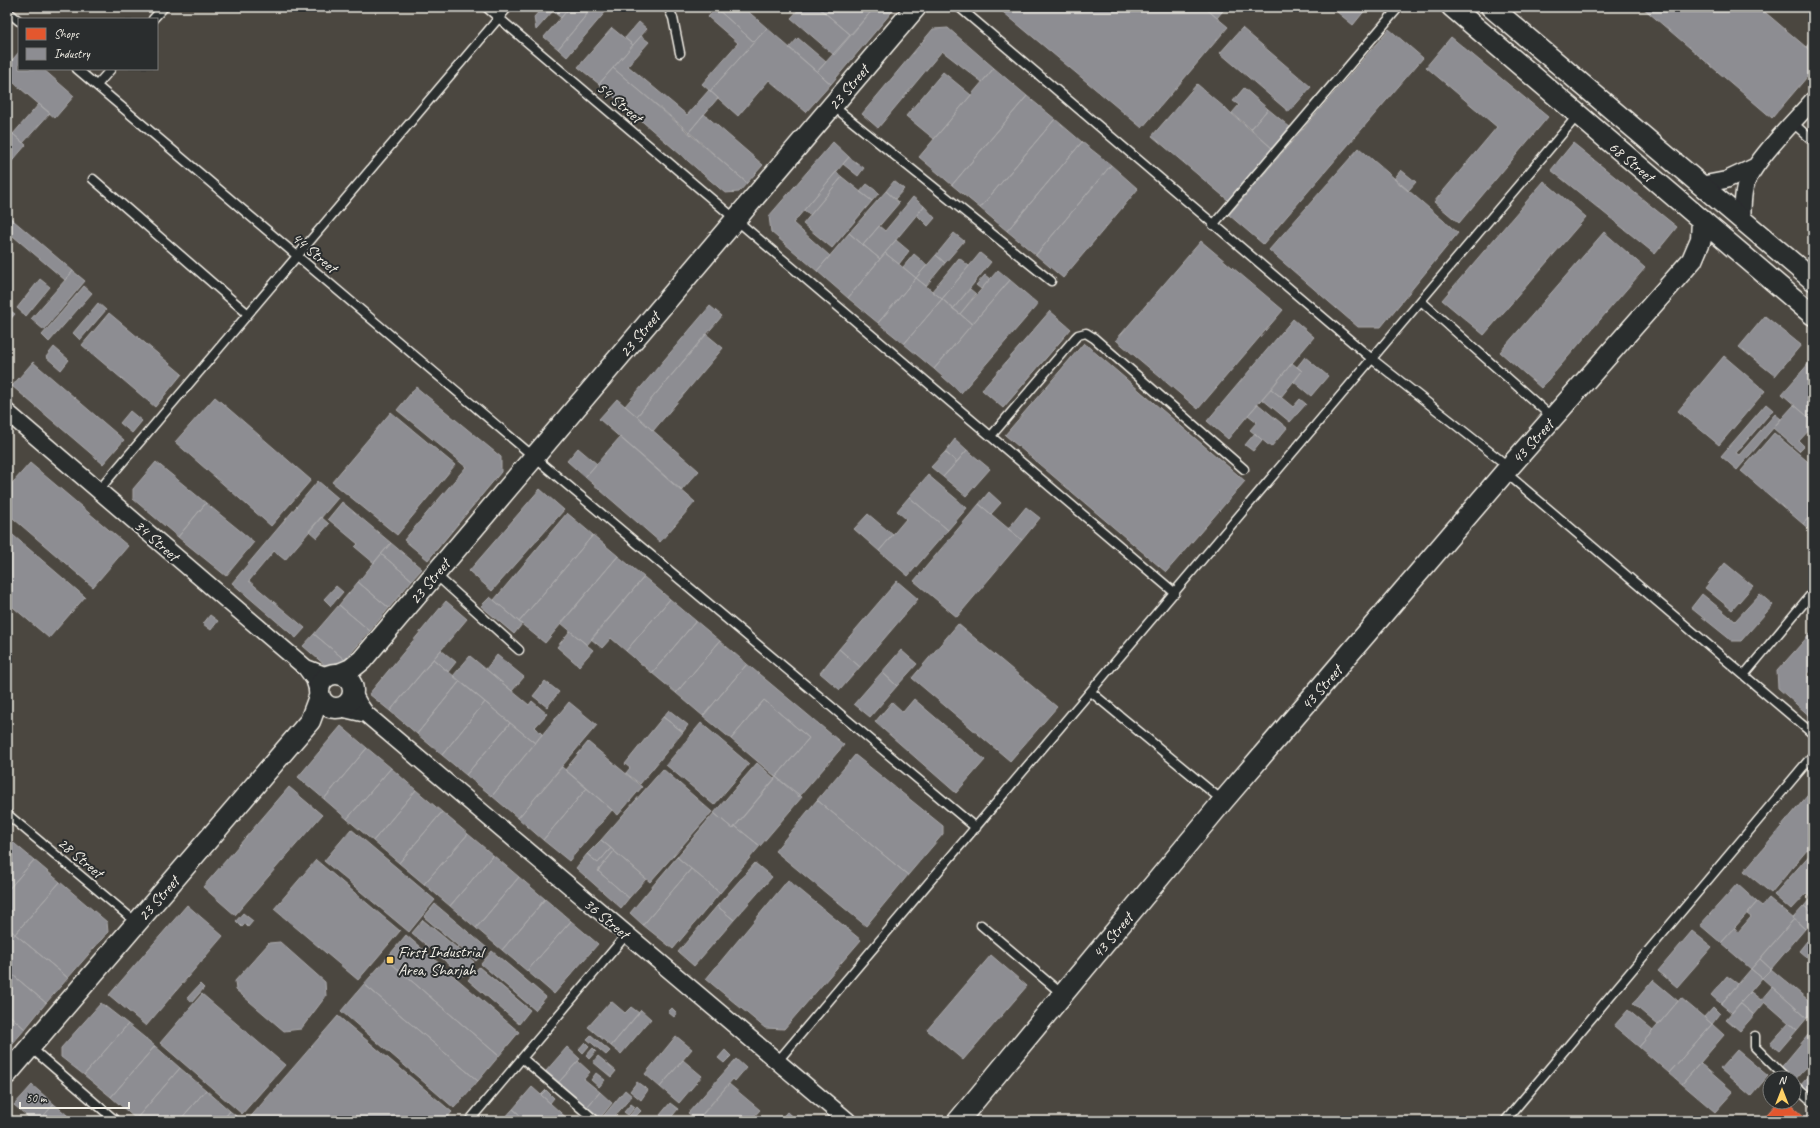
<svg xmlns="http://www.w3.org/2000/svg" width="1820" height="1128" viewBox="0 0 1820 1128" font-family="Caveat,sans-serif">
<rect width="100%" height="100%" fill="#3e3c39"/>
<filter id="ink" filterUnits="userSpaceOnUse"><feTurbulence type="fractalNoise" baseFrequency=".025" numOctaves="2"/><feDisplacementMap in="SourceGraphic" scale="8" xChannelSelector="R" yChannelSelector="G"/><feConvolveMatrix kernelMatrix="1 2 1 2 8 2 1 2 1" color-interpolation-filters="sRGB"/></filter>
<g filter="url(#ink)">
<path fill="#4c4641" fill-rule="evenodd" d="M7 7H1813V1103L1798 1121H7ZM19 19H157V69H19ZM1770 1078H1794V1102H1770Z"/>
<path fill="#e4572e" stroke="#e98566" d="M1778 1102H1788L1805 1117 1802 1121H1761Z"/>
<path fill="#8d8d92" stroke="#acabac" d="M543 7H548L553 11 536 30 534 17Z
M548 7H570L561 18Z
M570 7H593L558 49 544 37Z
M593 7H603L607 10 567 57 558 49Z
M715 7H743L767 28 754 42Z
M801 7H818L851 35 834 55 791 18Z
M818 7H875L851 35Z
M875 7H896L831 84 817 72Z
M997 7H1204L1228 27 1142 128Z
M1204 7H1226L1217 18Z
M1341 7H1363L1366 9 1353 25 1337 12Z
M1642 7H1759L1813 53V70L1772 118Z
M716 8 754 42 710 91 702 84 738 43 708 17Z
M639 22 647 29 633 45 625 38Z
M612 28 633 45 599 84 578 67Z
M767 28 831 84 806 112 769 80 738 116 710 91Z
M948 28 994 68 982 82 942 51 878 128 862 114 933 29Z
M1242 28 1311 87 1289 112 1220 53Z
M1389 29 1423 58 1263 244 1229 215Z
M641 36 649 42 628 66 687 115 709 90 718 98 689 132 613 68Z
M1451 37 1548 117 1459 223 1434 202 1497 127 1426 67Z
M798 38 826 62 817 72 789 48Z
M1813 39V53L1806 47Z
M19 52V69H43L74 96 55 118 7 77V66Z
M613 68 747 183 739 192 725 193 599 84Z
M994 68 1027 96 952 185 919 157Z
M943 72 971 95 934 139 906 116Z
M1197 84 1273 149 1229 201 1152 136Z
M1244 88 1268 109 1251 129 1232 113 1239 105 1233 101Z
M1027 96 1055 119 980 208 952 185Z
M39 104 50 113 23 143 13 134Z
M1268 109 1291 128 1273 149 1251 129Z
M704 114 763 165 747 183 689 132Z
M1055 119 1082 142 1007 231 980 208Z
M7 129 26 145 7 167Z
M833 142 849 157 793 223 830 256 817 271 771 232 769 216Z
M1082 142 1111 165 1036 255 1007 231Z
M1573 143 1677 227 1655 254 1551 170Z
M1359 148 1458 233 1381 327H1358L1269 250Z
M849 157 864 168 858 176 843 164Z
M1111 165 1138 189 1063 278 1036 255Z
M1401 170 1416 182 1408 191 1394 179Z
M836 172 842 177 810 215 804 210Z
M842 177 872 201 832 248 803 224Z
M894 181 904 189 895 199 886 191Z
M1544 181 1586 217 1484 335 1442 300Z
M867 184 879 193 872 201 860 192Z
M886 191 899 203 863 245 849 233Z
M913 197 924 206 880 259 863 245 879 226 885 231Z
M924 206 935 218 928 226 917 215Z
M7 215 73 271 65 280 7 231Z
M1604 232 1645 268 1541 388 1500 352Z
M849 233 880 259 848 298 817 271Z
M954 233 964 241 945 263 936 255Z
M896 240 909 251 899 264 885 253Z
M1201 241 1283 310 1198 409 1116 340Z
M885 253 916 278 878 323 848 298Z
M980 253 991 262 953 309 942 299Z
M914 254 927 265 916 278 903 267Z
M936 255 945 263 926 286 916 278Z
M959 258 969 266 942 299 932 291Z
M998 270 1010 280 972 324 960 314Z
M73 271 85 281 44 330 31 319Z
M985 275 990 279 981 289 976 285Z
M916 278 942 299 904 344 878 323Z
M40 279 50 287 26 316 17 308Z
M1010 280 1038 304 961 393 934 369Z
M84 286 92 293 49 342 42 335Z
M970 289 976 294 960 314 953 309Z
M942 299 972 324 934 369 904 344Z
M98 303 106 310 80 340 73 333Z
M710 306 722 316 637 416 625 406Z
M7 308 15 314 7 323Z
M1050 311 1071 329 1003 408 982 390Z
M109 313 182 374 155 407 82 345Z
M1765 316 1801 345 1775 376 1739 347Z
M1293 319 1314 337 1228 439 1207 421Z
M706 334 723 348 653 431 637 416Z
M1084 343 1245 481 1166 572 1005 435Z
M54 347 69 360 61 370 46 357Z
M1724 356 1765 391 1719 445 1678 411Z
M1305 357 1328 376 1311 396 1294 382 1302 371 1297 367Z
M33 362 124 440 103 464 12 386Z
M1810 362 1813 365V421L1782 394Z
M1292 363 1302 371 1281 397 1271 389Z
M416 387 501 457V472L428 560 404 540 466 467 397 410Z
M1271 389 1293 407 1300 399 1306 404 1290 422 1262 399Z
M215 397 311 480 271 526 175 442Z
M617 399 699 471 681 491 599 419Z
M1258 404 1287 428 1271 447 1250 430 1257 422 1248 415Z
M1766 404 1773 410 1736 453 1739 455 1775 414 1781 419 1737 470 1721 456Z
M1794 405 1813 421V426L1799 441 1804 446 1799 451 1773 428Z
M130 411 142 421 132 433 120 423Z
M391 412 455 465 397 535 332 482Z
M1255 433 1262 440 1253 451 1245 445Z
M1774 433 1813 466V513L1803 524 1741 471Z
M620 437 695 502 660 542 585 477Z
M955 439 967 450 957 462 945 452Z
M578 448 597 464 585 477 567 461Z
M967 450 990 469 966 496 943 477Z
M945 452 957 462 943 477 931 467Z
M156 462 206 503 178 537 133 499V489Z
M30 463 128 546 93 587 7 513V489Z
M928 475 967 508 948 530 909 497Z
M318 481 338 498 285 560 274 551 249 581 305 628 296 638 232 583Z
M540 489 564 510 492 591 469 571Z
M989 492 1001 503 991 514 979 504Z
M909 497 948 530 908 576 879 551 906 519 897 511Z
M342 502 391 543 374 563 355 547 358 544 328 519Z
M206 503 254 542 226 576 178 537Z
M979 504 1022 540 957 617 914 581Z
M1026 507 1040 518 1022 540 1008 529Z
M567 513 593 535 519 622 494 600Z
M1813 513V533L1803 524Z
M868 514 893 535 879 551 854 529Z
M321 517 329 524 317 538 309 531Z
M7 530 85 597 49 638 7 602Z
M593 535 618 556 545 643 519 622Z
M391 543 422 569 412 580 381 554Z
M381 554 412 580 389 608 358 582Z
M618 556 644 577 587 645 561 623Z
M1725 563 1753 586 1732 610 1705 588Z
M644 577 670 599 626 651 611 638 602 648 591 639Z
M897 581 918 599 860 667 839 649Z
M358 582 389 608 370 631 339 605Z
M336 586 343 592 331 606 324 599Z
M1702 594 1735 621 1760 594 1773 605 1741 641H1732L1691 608Z
M490 597 522 624 514 634 481 606Z
M670 599 696 621 652 673 626 651Z
M446 601 467 619 390 711 369 694Z
M339 605 370 631 345 660 314 634Z
M210 615 218 621 211 630 203 624Z
M696 621 720 641 676 693 652 673Z
M958 624 1057 707 1010 761 912 678Z
M570 631 593 650 579 666 557 647Z
M1811 633 1813 635V668L1807 675 1813 681V719L1778 688 1777 671Z
M314 634 345 660 334 673 303 646Z
M720 641 747 664 703 716 676 693Z
M839 649 860 667 840 690 820 673Z
M441 650 456 662 448 672 433 659Z
M901 650 917 664 897 686 882 672Z
M497 655 524 677 512 691 486 669Z
M470 656 529 705 532 701 547 714 535 727 542 734 535 743 453 676Z
M433 659 460 681 417 734 390 711Z
M747 664 844 745 799 797 776 777 809 738 764 700 731 739 703 716Z
M882 672 897 686 870 717 854 704Z
M460 681 485 702 442 755 417 734Z
M545 681 559 692 547 707 533 696Z
M914 699 985 760 956 793 875 722 892 702 903 712Z
M764 700 809 738 776 777 731 739Z
M485 702 510 723 466 775 442 755Z
M569 702 597 725 518 818 492 796Z
M669 710 688 725 683 732 663 717Z
M663 717 683 732 640 784 626 773 630 768 625 764Z
M510 723 535 743 492 796 466 775Z
M701 723 749 764 714 805 666 765Z
M341 726 367 748 324 799 298 777Z
M588 742 642 787 618 815 565 770Z
M367 748 391 768 347 819 324 799Z
M855 755 943 826V834L908 875 817 800Z
M757 763 775 779 733 829 714 813Z
M562 767 587 788 543 840 518 818Z
M391 768 416 790 373 841 347 819Z
M663 769 712 812 650 882 601 840Z
M776 777 802 797 760 846 735 826Z
M289 787 322 815 235 915 203 887Z
M587 788 612 810 569 861 543 840Z
M1813 789V843L1771 893 1744 871Z
M416 790 442 812 399 863 373 841Z
M817 800 908 875 866 926 775 851Z
M442 812 468 834 424 884 399 863Z
M714 813 733 829 735 826 760 846 720 893 677 857Z
M351 829 435 900 409 932 324 861Z
M468 834 493 855 450 906 424 884Z
M9 839 34 860 7 891V841Z
M601 840 611 848 598 863 587 854Z
M611 848 614 851 598 871 629 898 621 908 576 868 587 854 598 863Z
M614 851 646 879 629 898 598 871Z
M1813 851V896L1811 898 1806 894 1791 910 1774 895Z
M493 855 519 877 476 928 450 906Z
M677 857 691 869 643 925 630 913Z
M34 860 60 882 15 934 7 927V891Z
M316 860 400 931 358 980 274 909Z
M755 863 772 877 734 920 717 906Z
M691 869 720 893 673 949 643 925Z
M519 877 545 899 502 950 476 928Z
M788 880 861 940 784 1029 765 1028 706 979Z
M60 882 107 922 108 932 68 978 15 934Z
M1737 884 1757 902 1721 943 1700 925Z
M1769 898 1794 919 1751 969 1721 943 1735 928 1738 932 1751 917 1747 914 1757 902 1762 906Z
M1811 898 1813 900V913L1804 906Z
M545 899 571 921 527 971 502 950Z
M435 904 487 948 476 961 424 917Z
M187 905 223 936 146 1026 109 995Z
M717 906 734 920 694 966 678 952Z
M1804 906 1813 913V920L1805 929 1793 918Z
M243 913 253 921 248 927 245 924 242 927 236 921Z
M1794 919 1805 929 1771 969 1760 959Z
M423 920 474 962 463 976 412 933Z
M571 921 598 944 554 994 527 971Z
M7 927 15 934 7 944Z
M1692 931 1712 947 1677 987 1658 971Z
M15 934 68 978 46 1003 7 970V944Z
M406 935 519 1032 499 1056 386 959Z
M1807 941 1813 946V963L1799 951Z
M280 942 325 982 326 996 301 1029 284 1031 236 990 235 981 269 943Z
M492 951 546 997 535 1010 481 964Z
M991 955 1027 986 963 1060 927 1030Z
M386 959 499 1056 478 1081 364 984Z
M1760 959 1771 969 1762 978 1751 969Z
M479 967 530 1010 519 1024 468 980Z
M1751 969 1762 978 1732 1013 1721 1004Z
M1771 969 1813 1004V1010L1807 1018 1762 978Z
M7 970 46 1003 25 1029 7 1013Z
M1727 976 1738 984 1721 1004 1711 995Z
M1653 980 1678 1001 1658 1025 1633 1004Z
M200 984 204 988 192 1002 187 998Z
M364 984 478 1081 454 1108 341 1011Z
M1772 987 1807 1018 1797 1030 1765 1002 1754 1015 1740 1003 1751 992 1761 1000Z
M202 994 285 1065 242 1114 160 1043Z
M1681 998 1712 1024 1669 1073 1639 1047Z
M611 1001 625 1013 631 1007 639 1013 611 1046 588 1027Z
M101 1003 128 1024 84 1075 61 1057V1048Z
M1740 1003 1754 1015 1740 1031 1726 1019Z
M1713 1007 1720 1014 1712 1024 1704 1017Z
M672 1008 677 1013 674 1017 668 1012Z
M641 1010 651 1019 621 1054 611 1046Z
M1628 1010 1653 1031 1639 1047 1614 1026Z
M7 1013 25 1029 7 1050Z
M338 1016 452 1112 444 1121H247Z
M1789 1023 1797 1030 1779 1051 1770 1044Z
M128 1024 155 1046 111 1097 84 1075Z
M1712 1024 1724 1035 1682 1084 1669 1073Z
M1809 1034 1813 1038V1059L1794 1081V1078H1788L1779 1070Z
M591 1035 610 1051 606 1055 587 1039Z
M676 1036 692 1049 660 1087 645 1074Z
M585 1042 589 1046 583 1053 579 1049Z
M155 1046 180 1068 136 1119 111 1097Z
M567 1047 580 1059 559 1082 546 1071Z
M593 1048 596 1051 589 1059 586 1056Z
M725 1050 731 1056 724 1063 718 1058Z
M1737 1050 1768 1076 1751 1096 1720 1069Z
M598 1056 616 1071 611 1077 593 1062Z
M736 1059 746 1068 735 1081 733 1079 697 1120 688 1113Z
M683 1060 702 1076 679 1103 660 1087Z
M578 1061 590 1072 584 1079 600 1092 587 1107 559 1082Z
M1700 1063 1733 1092 1715 1112 1682 1084Z
M180 1068 206 1090 179 1121H138L136 1119Z
M1813 1071V1097L1800 1086Z
M596 1073 605 1080 599 1087 591 1080Z
M637 1082 648 1090 641 1100 630 1091Z
M729 1084 760 1110 750 1121H697Z
M32 1085 54 1104 39 1121H33L14 1105Z
M532 1087 541 1095 570 1121H527L513 1109Z
M206 1090 230 1111 222 1121H179Z
M546 1090 554 1098 550 1103 541 1095Z
M625 1090 632 1096 614 1117 618 1121H603L601 1119Z
M600 1092 612 1103 600 1118 587 1107Z
M670 1103 678 1109 668 1121 660 1115Z
M54 1104 74 1121H39Z
M631 1104 635 1107 628 1115 624 1112Z
M637 1107 641 1111 633 1119 629 1116Z
M513 1109 527 1121H502Z
M230 1111 242 1121H222Z
M787 1112 797 1121H779Z"/>
<g fill="none" stroke-linecap="round" stroke-linejoin="round">
<defs>
<path id="service" d="M486 7 1175 593
M668 7 673 18 680 53
M959 7 1372 359 1509 467
M7 11 19 21
M153 19 164 7
M77 69 534 457 976 828
M97 85 111 69
M833 106 1051 281
M1793 123 1813 141
M93 179 248 314
M1213 225 1399 7
M1421 301 1553 418
M991 436 1075 338 1078 335 1086 333 1094 338 1244 469
M1505 472 1813 734
M99 490 508 7
M435 574 519 650
M1744 675 1813 592
M1091 692 1223 801
M7 814 137 923
M981 925 1062 994
M1755 1036V1047L1786 1078
M30 1047 116 1121
M522 1058 596 1121
M777 1062 1578 115
M1794 1085 1813 1102
M469 1121 627 934
M1505 1121 1813 755"/>
<path id="minor" d="M1700 185 1726 180 1754 167
M1742 221C1743 209 1742 198 1745 187 1752 162 1795 121 1813 100
M7 412 306 668 314 679 318 691
M306 668 327 676
M353 693 359 704 366 714 848 1121
M340 708 366 714"/>
<path id="tertiary" d="M1452 7 1813 315
M1491 7 1813 280
M319 691a17 17 0 1 1 34 0a17 17 0 1 1-34 0Z
M339 674 351 669 362 660 916 7
M7 1074 310 721 319 697
M958 1121 1223 801 1505 472 1692 260 1701 239 1702 220"/>
</defs>
<use href="#service" stroke="#f4f1e8" stroke-width="11"/>
<use href="#minor" stroke="#f4f1e8" stroke-width="19"/>
<use href="#tertiary" stroke="#f4f1e8" stroke-width="23"/>
<use href="#service" stroke="#2a2d2e" stroke-width="8"/>
<use href="#minor" stroke="#2a2d2e" stroke-width="16"/>
<use href="#tertiary" stroke="#2a2d2e" stroke-width="20"/>
</g>
</g>
<rect fill="#ffd166" stroke="#2a2d2e" stroke-width="1.5" x="386" y="956" width="8" height="8" rx="2"/>
<g text-anchor="middle" stroke-width="4" stroke-linejoin="round" paint-order="stroke">
<g font-size="16" fill="#f4f1e8" stroke="#2a2d2e">
<text transform="translate(848 87) rotate(-50)" y="6">23 Street</text>
<text transform="translate(620 102) rotate(40)" y="6">54 Street</text>
<text transform="translate(1632 161) rotate(40)" y="6">68 Street</text>
<text transform="translate(315 252) rotate(40)" y="6">44 Street</text>
<text transform="translate(639 334) rotate(-50)" y="6">23 Street</text>
<text transform="translate(1532 441) rotate(-48)" y="6">43 Street</text>
<text transform="translate(157 540) rotate(41)" y="6">34 Street</text>
<text transform="translate(429 581) rotate(-50)" y="6">23 Street</text>
<text transform="translate(1321 687) rotate(-49)" y="6">43 Street</text>
<text transform="translate(81 857) rotate(40)" y="6">28 Street</text>
<text transform="translate(158 898) rotate(-49)" y="6">23 Street</text>
<text transform="translate(607 918) rotate(40)" y="6">36 Street</text>
<text transform="translate(1112 935) rotate(-50)" y="6">43 Street</text>
</g>
<g font-size="16" fill="#f4f1e8" stroke="#2a2d2e" text-anchor="start">
<text x="398" y="957">First Industrial<tspan x="398" dy="18">Area, Sharjah</tspan></text>
</g>
</g>
<rect width="1820" height="1128" fill="none" stroke="#2a2d2e" stroke-width="24"/>
<rect x="12" y="12" width="1796" height="1104" fill="none" stroke="#f4f1e8" stroke-width="1.5" filter="url(#ink)"/>
<rect x="18" y="18" width="140" height="52" fill="#2a2d2e" stroke="#7b7b78"/>
<rect x="26" y="28" width="20" height="12" fill="#e4572e" stroke="#7b7b78"/>
<text x="54" y="38" font-size="12" fill="#f4f1e8">Shops</text>
<rect x="26" y="48" width="20" height="12" fill="#8d8d92" stroke="#7b7b78"/>
<text x="54" y="58" font-size="12" fill="#f4f1e8">Industry</text>
<g transform="translate(1782 1090)"><circle r="19" fill="#2a2d2e" stroke="#7b7b78"/>
<path d="M0-3L7 15L0 10L-7 15Z" fill="#ffd166"/>
<text y="-6" font-size="11" font-weight="bold" text-anchor="middle" fill="#f4f1e8">N</text>
</g>
<path d="M20 1102v6h109v-6" fill="none" stroke="#f4f1e8" stroke-width="2"/>
<text x="26" y="1102" font-size="12" fill="#f4f1e8" stroke="#2a2d2e" stroke-width="3" paint-order="stroke">50 m</text>
</svg>
